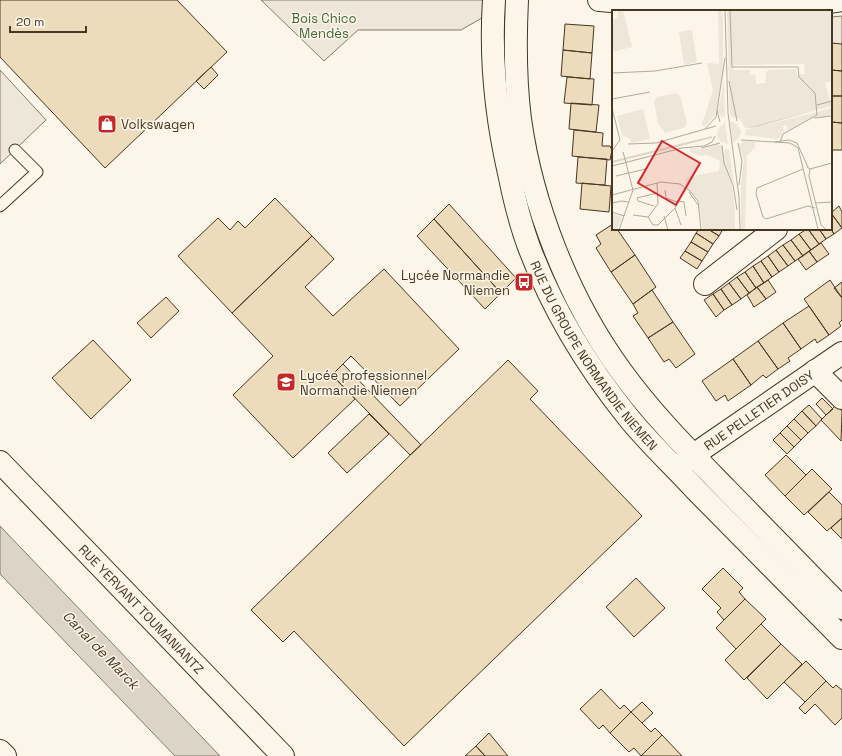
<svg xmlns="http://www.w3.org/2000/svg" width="842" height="756" viewBox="0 0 842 756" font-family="'Space Grotesk',sans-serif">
<rect width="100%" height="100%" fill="#fbf6e9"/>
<path fill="#ede6d9" stroke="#887966" d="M261 0H495L494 11 461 30H358L324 61Z
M842 16V45H831V17Z"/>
<path fill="#ede7d9" stroke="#887966" d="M0 70 46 120 0 164Z"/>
<path fill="#dcd4c6" stroke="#887966" d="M0 526 220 756H175L0 574Z"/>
<path fill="#ecdcbc" stroke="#4a3520" d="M0 0H177L227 52 105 168 0 57Z
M565 24 594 26 592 53 563 50Z
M831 43 842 44V71L831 70Z
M563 50 592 53 590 79 561 76Z
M211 67 218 75 204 89 196 81Z
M831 70 842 71V96H831Z
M567 77 594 79 592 105 564 103Z
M831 96H842V123L831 122Z
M571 103 599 105 596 132 569 129Z
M832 122 842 123V150H831Z
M574 130 603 133 602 146H610L612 150 610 160 572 156Z
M578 157 607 159 605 185 576 183Z
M582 183 611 186 609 212 580 209Z
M275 198 312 236 232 313 178 256 218 218 230 230 238 221 245 228Z
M449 204 516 278 501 293 434 219Z
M839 206 842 212V228L831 213Z
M831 213 842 228 834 234 831 229Z
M434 219 501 293 485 309 417 236Z
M613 224V229H617L635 255 611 272 596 248 601 244 596 235Z
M699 229H708L719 236 713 244 696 233Z
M708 229H723L719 236Z
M807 229H808L819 244 811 250 799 234Z
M808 229H819L826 239 819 244Z
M819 229H831L834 234 826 239Z
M696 233 713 244 708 252 691 242Z
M799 234 811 250 803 256 791 240Z
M312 236 334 259 305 287 333 316 384 269 459 349 400 406 351 356 332 375 355 399 293 458 233 395 273 356 232 313Z
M791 240 803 256 795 261 783 245Z
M691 242 708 252 702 261 685 251Z
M821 243 829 254 817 262 809 251Z
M783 245 795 261 788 266 776 250Z
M776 250 788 266 779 272 768 256Z
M685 251 702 261 697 269 680 258Z
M809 251 817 262 806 270 798 259Z
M635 255 656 287 633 304 611 272Z
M768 256 779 272 772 277 761 261Z
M761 261 772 277 764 283 753 266Z
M753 266 764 283 756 288 745 272Z
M745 272 756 288 749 293 737 277Z
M737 277 749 293 741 299 729 283Z
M768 280 776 292 766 299 757 287Z
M830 280 842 298V320L839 323 841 326 829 335 804 299Z
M842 282V298L834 288Z
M729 283 741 299 732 305 721 289Z
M757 287 766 299 754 307 747 295Z
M721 289 732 305 724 310 713 294Z
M652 290 673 322 648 338 633 316 638 313 633 304Z
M713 294 724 310 716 317 704 300Z
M166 297 179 311 151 338 137 323Z
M809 306 829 335 817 343 815 339 801 349 783 323Z
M673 322 695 354 676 368 669 359 664 362 648 338Z
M783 323 801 349 788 358 790 361 778 369 758 341Z
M93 340 131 380 91 419 52 378Z
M758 341 778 369 766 378 763 375 751 385 733 359Z
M733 359 751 385 728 401 725 395 716 401 702 381Z
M508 360 538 391 530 399 642 516 404 746 294 631 283 642 251 610Z
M343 364 421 445 410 455 332 375Z
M822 398 833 409 826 415 816 404Z
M809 405 822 419 816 426 802 411Z
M836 405 842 411 841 441 821 420Z
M802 411 816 426 808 433 794 419Z
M369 414 389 434 347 473 328 453Z
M794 419 808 433 801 440 787 426Z
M787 426 801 440 794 447 780 433Z
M780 433 794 447 787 454 773 440Z
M786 455 806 475 785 496 765 475Z
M812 469 832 489 804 515 785 496Z
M829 492 842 505V518L827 531 808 512Z
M842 518V539L831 528Z
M723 568 743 588 739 592 745 599 724 620 717 612 721 608 702 589Z
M636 578 665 608 634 637 606 607Z
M745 599 766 619 736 649 716 628Z
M761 624 781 644 744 680 725 660Z
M781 644 802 664 767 699 747 678Z
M806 661 826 681 805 702 784 682Z
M826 681 833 688 836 685 842 690V718L835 725 815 704 805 714 799 708Z
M601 689 620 709 624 705 631 712 610 733 603 725 599 729 580 709Z
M642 702 653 713 642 723 631 712Z
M631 712 651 732 655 728 662 735 641 756 634 748 629 752 610 733Z
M489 733 508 756H485L476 746Z
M662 735 682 756H641Z
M476 746 485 756H465Z"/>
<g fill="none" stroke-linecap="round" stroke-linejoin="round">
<defs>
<path id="lane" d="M0 206 37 172 15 150"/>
<g id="street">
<path id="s1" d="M494 0C490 59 496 116 509 173 514 198 520 223 529 247 552 308 587 366 628 417 648 442 673 465 695 489 744 539 793 588 842 638"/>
<path d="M517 0C515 40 515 79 520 119 532 205 569 300 621 371 652 414 689 451 726 489 765 529 803 568 842 608"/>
<path d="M599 0C680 6 761 14 842 0"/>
<path d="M705 284 776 229"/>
<path d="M815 371 842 398"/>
<path id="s2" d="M682 464 705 447 842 353"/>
</g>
<g id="secondary">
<path id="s3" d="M0 462 283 756"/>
<path d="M0 751 5 756"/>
</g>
</defs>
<use href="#lane" stroke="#4a3520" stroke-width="13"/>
<use href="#street" stroke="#4a3520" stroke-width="24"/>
<use href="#secondary" stroke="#4a3520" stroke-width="24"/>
<use href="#lane" stroke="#fbf6e9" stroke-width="11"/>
<use href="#street" stroke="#fbf6e9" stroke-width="22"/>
<use href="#secondary" stroke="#fbf6e9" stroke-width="22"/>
</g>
<defs>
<symbol id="shop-square" viewBox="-11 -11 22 22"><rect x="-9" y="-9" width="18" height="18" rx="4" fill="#c62828" stroke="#fbf6e9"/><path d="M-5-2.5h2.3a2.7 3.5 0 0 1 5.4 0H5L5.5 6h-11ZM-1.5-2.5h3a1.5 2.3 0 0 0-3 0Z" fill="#fff"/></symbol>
<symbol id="bus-square" viewBox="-11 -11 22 22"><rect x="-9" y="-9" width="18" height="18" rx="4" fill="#c62828" stroke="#fbf6e9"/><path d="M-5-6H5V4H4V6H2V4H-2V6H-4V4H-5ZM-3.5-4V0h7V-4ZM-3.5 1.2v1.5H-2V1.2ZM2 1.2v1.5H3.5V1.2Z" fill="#fff"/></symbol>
<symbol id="school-square" viewBox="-11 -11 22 22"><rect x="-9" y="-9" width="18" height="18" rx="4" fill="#c62828" stroke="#fbf6e9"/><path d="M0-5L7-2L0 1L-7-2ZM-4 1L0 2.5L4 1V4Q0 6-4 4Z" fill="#fff"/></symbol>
</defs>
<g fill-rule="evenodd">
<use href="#shop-square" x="96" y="113" width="22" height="22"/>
<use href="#bus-square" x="513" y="271" width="22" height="22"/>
<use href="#school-square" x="275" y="371" width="22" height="22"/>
</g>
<g text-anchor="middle" stroke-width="3" stroke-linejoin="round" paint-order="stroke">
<g font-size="13" fill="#436837" stroke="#fbf6e9">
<text x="324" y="23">Bois Chico<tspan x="324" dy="15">Mendès</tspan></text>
</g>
<g font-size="13" fill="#4a3520" stroke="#fbf6e9" text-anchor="start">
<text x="121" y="129">Volkswagen</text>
<text x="510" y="280" text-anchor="end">Lycée Normandie<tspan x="510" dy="15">Niemen</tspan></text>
<text x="300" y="380">Lycée professionnel<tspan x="300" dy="15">Normandie Niemen</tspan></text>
</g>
<g font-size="13" fill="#4a3520" stroke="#fbf6e9">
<text dy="5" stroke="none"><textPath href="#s1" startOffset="378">RUE DU GROUPE NORMANDIE NIEMEN</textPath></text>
<text dy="5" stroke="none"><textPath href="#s2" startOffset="94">RUE PELLETIER DOISY</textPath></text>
<text dy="5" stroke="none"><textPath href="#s3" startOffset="204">RUE YERVANT TOUMANIANTZ</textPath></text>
</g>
<g font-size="14" font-style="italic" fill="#4a3520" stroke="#fbf6e9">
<text transform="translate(101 650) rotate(46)" y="5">Canal de Marck</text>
</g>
</g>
<g transform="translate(612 10)">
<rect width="220" height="220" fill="#fbf6e9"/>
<path d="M6 0H11L20 37 0 42V9L5 8ZM106 0H110L111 10V64L103 105 92 117 90 114 101 80 95 53 107 54ZM115 0H220V71L213 73 220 96 133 118 128 109 118 106ZM192 54 193 64 185 65 184 59 156 60 154 63 153 73 144 74 143 65H138V60H122L121 55ZM80 20 85 52 72 55 67 22ZM112 70 113 106 110 108 106 101ZM64 83 68 86 75 113 72 118 53 123 46 113 42 92 45 87ZM220 98V105L209 107 203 106 176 120 174 115 171 116 172 122 166 129 133 125 134 120ZM31 99 38 129 20 133 17 128 10 125 5 106ZM118 111 125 114 129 121 127 128 121 133ZM113 112 116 134 109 132 105 125 106 119ZM131 131 143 132V137L135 146 133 220H129V171L132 150 127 136ZM106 134 110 137 119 171 123 199V220H91L86 189 73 177 75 167 107 161 108 151 93 144 92 146 78 142V138L89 139ZM113 139 117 140 122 174 112 149ZM0 203 10 207 5 220H0Z" fill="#ede6d9" fill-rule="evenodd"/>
<path d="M204 100 145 117 133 118ZM100 126V128L0 153V151Z" fill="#dcd4c6"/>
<path fill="none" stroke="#b4a999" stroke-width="1" d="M113 0 116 103 127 187 128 220M118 0 120 57H186L187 67 203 83 205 105 171 124 168 132M0 63 43 61 90 53M117 71 125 111M0 89 38 82M205 95 220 91M0 98 8 130M105 100 108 112M202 108 220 106M93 119 104 107 113 48M129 130 178 133 186 138 206 219M163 132 177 130 185 133 196 157M126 133 130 151 127 175M16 134 44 133 104 116M110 135 112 153 121 175 125 200M89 138 108 133M0 141 8 130M0 156 70 138 92 136 100 132 103 126M195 157 198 159 197 166 209 215 215 220M191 159 145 178 144 184 151 207 154 209 196 196 203 198M198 159 220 153M4 166 34 159M53 180 54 188 65 192M77 182 86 195M0 185 49 172 68 174 78 181 86 191 89 220M65 191 72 192 74 206M0 193 10 191 16 192M204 193 220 192M42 196 26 191 25 188 45 183M63 198 69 215M0 202 12 206M21 205 36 207 46 194 45 173M52 206 56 220M36 207 41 215H46L63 198 74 178M7 220 21 180 11 142"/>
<path fill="#d62828" fill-opacity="0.15" stroke="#d62828" stroke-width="2" d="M50 131 88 153 64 195 26 173Z"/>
<rect width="220" height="220" fill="none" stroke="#4a3520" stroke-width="2"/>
</g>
<path d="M10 26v6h76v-6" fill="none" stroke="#4a3520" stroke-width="2"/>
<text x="16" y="26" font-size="12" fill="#4a3520" stroke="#fbf6e9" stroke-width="3" paint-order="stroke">20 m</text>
</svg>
